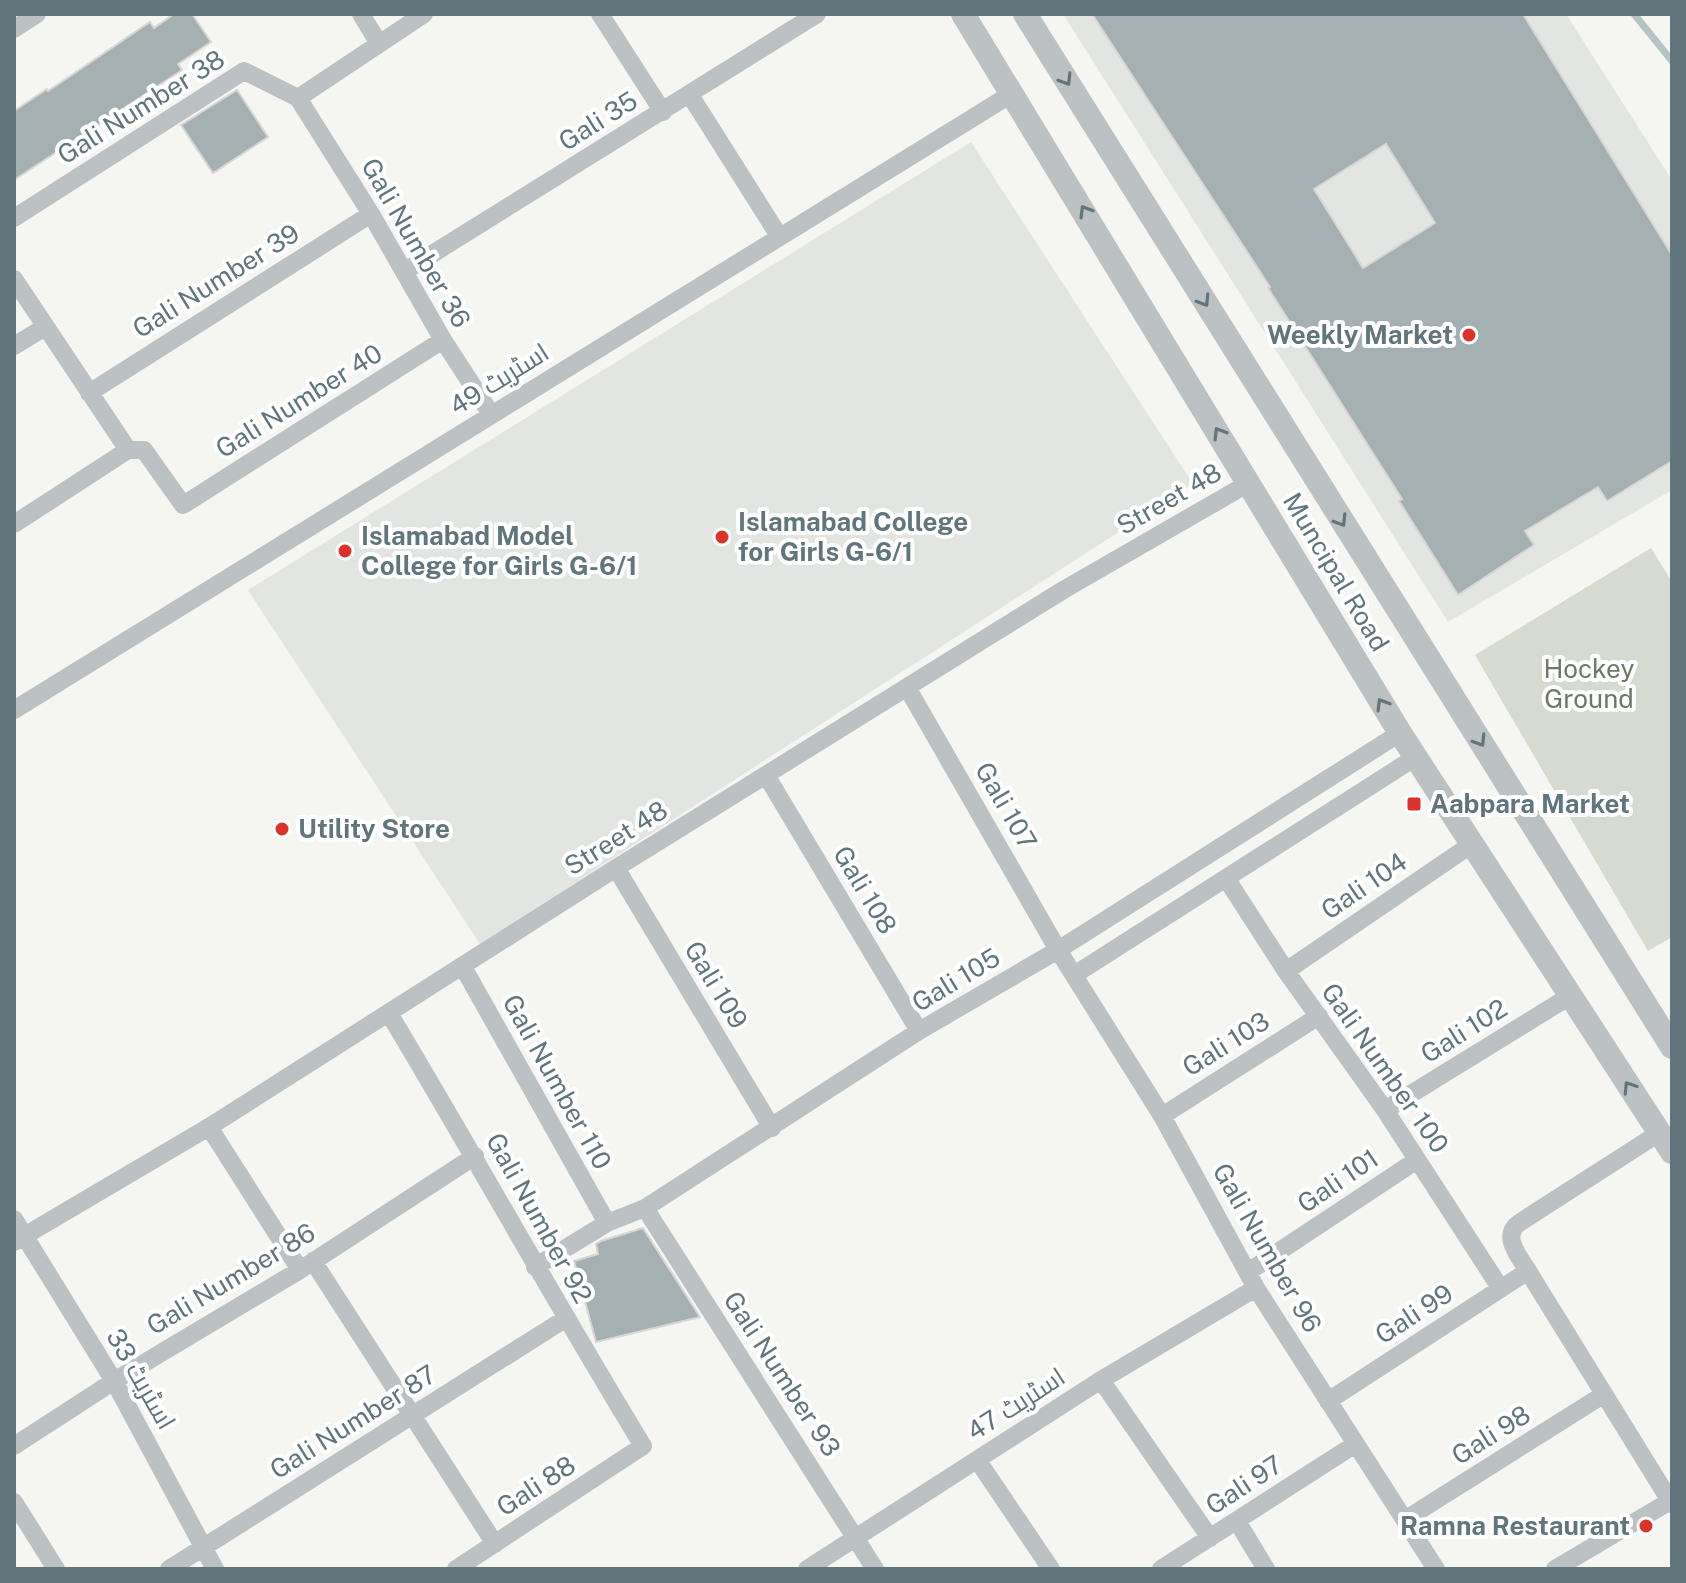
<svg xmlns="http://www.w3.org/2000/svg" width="1686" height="1583" viewBox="0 0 1686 1583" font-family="'Public Sans',Cairo,sans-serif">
<rect width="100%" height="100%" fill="#f5f5f2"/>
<path fill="#e3e5e3" d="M1063 14H1566L1672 180V490L1448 622Z
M971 142 1193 484 480 944 248 590Z"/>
<path fill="#d6dad1" d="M1651 548 1672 582V937L1648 951 1475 655Z"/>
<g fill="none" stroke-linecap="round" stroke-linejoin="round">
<path stroke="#b3c4c5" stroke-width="7" d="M1634 14 1672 61"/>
</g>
<path fill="#a5b0b3" stroke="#d7d6d5" stroke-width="2" fill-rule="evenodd" d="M174 14H192L211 42 178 64 182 70 14 180V111L47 89 48 91 150 22 154 28Z
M1092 14H1523L1672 255V461L1607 501 1598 487 1525 531 1534 545 1458 595 1399 501 1402 499 1268 288 1270 287ZM1386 144 1435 223 1363 268 1314 189Z
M237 90 268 137 213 173 181 125Z
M643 1228 700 1317 596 1342 574 1261 598 1254 596 1244 601 1241Z"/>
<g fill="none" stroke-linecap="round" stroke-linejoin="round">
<path stroke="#bcc2c4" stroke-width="18" d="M361 14 378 42
M600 14 663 112
M14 29 37 14
M690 95 779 236
M298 98 371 214 443 340 491 414
M298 98 424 14
M14 218 244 71 298 98
M405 271 817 14
M14 279 128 450H144L183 505 443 340
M14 346 45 327
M89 393 371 214
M14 524 128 450
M908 689 1058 950 1162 1116 1256 1288 1436 1569
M14 710 1013 93
M766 775 919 1031
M616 868 772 1128
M1226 878 1286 971 1385 1110 1501 1289
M463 967 607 1223
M1286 971 1472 844
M1074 975 1416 757
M390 1015C476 1158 556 1304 643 1446L456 1569
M1385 1110 1570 996
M1162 1116 1319 1016
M209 1127 300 1270
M1659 1133 1519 1223C1501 1236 1519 1256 1528 1271L1672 1504
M645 1208 875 1569
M14 1219 114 1381 215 1569
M14 1242 209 1127 616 868 1065 589 1249 483
M313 1261 495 1544
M535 1267 607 1223 645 1208 919 1031 1058 950 1400 733
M1248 1272 1417 1160
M1101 1380 1210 1538
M1328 1401 1528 1271
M14 1446 114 1381 300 1270 475 1156
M978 1461 1051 1569
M14 1502 56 1569
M1406 1519 1603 1395
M1237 1521 1266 1569
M169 1569 565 1319
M807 1569 1101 1380 1256 1288
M1161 1569 1354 1445
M1555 1569 1672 1500"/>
<path stroke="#bcc2c4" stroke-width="24" d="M963 14 1400 733 1672 1152
M1025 14 1672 1047"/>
</g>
<defs><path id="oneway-chevron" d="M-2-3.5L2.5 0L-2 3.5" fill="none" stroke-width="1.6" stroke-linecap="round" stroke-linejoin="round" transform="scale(2)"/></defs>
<g stroke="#61767c">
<use href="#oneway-chevron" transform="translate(1066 80) rotate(58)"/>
<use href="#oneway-chevron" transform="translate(1085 211) rotate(-121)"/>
<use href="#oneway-chevron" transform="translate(1204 301) rotate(58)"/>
<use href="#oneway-chevron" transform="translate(1219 433) rotate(-121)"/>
<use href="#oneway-chevron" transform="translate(1341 521) rotate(58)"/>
<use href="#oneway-chevron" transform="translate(1382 704) rotate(-121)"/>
<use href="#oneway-chevron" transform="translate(1480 741) rotate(58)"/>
<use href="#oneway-chevron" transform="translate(1629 1087) rotate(-123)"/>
</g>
<g fill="#dd312b" stroke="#fff" stroke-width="3">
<circle cx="1469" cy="335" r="8"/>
<circle cx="722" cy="537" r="8"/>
<circle cx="345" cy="551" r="8"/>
<rect x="1406" y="796" width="16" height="16" rx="4"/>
<circle cx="282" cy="829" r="8"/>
<circle cx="1646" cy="1526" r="8"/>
</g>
<g text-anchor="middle" stroke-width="8" stroke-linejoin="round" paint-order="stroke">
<g font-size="26" fill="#61767c" stroke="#fff">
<text transform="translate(141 107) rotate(-32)" y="9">Gali Number 38</text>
<text transform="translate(598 121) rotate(-32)" y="9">Gali 35</text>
<text transform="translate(416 243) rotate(60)" y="9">Gali Number 36</text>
<text transform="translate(216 281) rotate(-32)" y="9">Gali Number 39</text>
<text transform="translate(499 379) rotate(-32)" y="9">اسٹریٹ 49</text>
<text transform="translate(299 401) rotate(-32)" y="9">Gali Number 40</text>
<text transform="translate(1169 499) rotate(-30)" y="9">Street 48</text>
<text transform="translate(1336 572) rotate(59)" y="9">Muncipal Road</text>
<text transform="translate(1006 806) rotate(60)" y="9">Gali 107</text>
<text transform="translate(616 838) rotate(-32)" y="9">Street 48</text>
<text transform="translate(1364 886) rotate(-34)" y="9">Gali 104</text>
<text transform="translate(865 890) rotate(59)" y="9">Gali 108</text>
<text transform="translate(956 980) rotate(-31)" y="9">Gali 105</text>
<text transform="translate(716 985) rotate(59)" y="9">Gali 109</text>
<text transform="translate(1464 1031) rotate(-32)" y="9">Gali 102</text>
<text transform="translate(1226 1044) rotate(-32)" y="9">Gali 103</text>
<text transform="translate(1385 1068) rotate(55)" y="9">Gali Number 100</text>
<text transform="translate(557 1082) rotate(61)" y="9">Gali Number 110</text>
<text transform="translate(1338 1181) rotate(-34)" y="9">Gali 101</text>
<text transform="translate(539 1218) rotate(61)" y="9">Gali Number 92</text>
<text transform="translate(1267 1248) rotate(60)" y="9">Gali Number 96</text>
<text transform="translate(231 1279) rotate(-31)" y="9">Gali Number 86</text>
<text transform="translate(1414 1314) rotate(-33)" y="9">Gali 99</text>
<text transform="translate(782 1374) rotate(57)" y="9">Gali Number 93</text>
<text transform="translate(141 1379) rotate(60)" y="9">اسٹریٹ 33</text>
<text transform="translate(1016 1404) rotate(-33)" y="9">اسٹریٹ 47</text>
<text transform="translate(353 1422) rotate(-32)" y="9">Gali Number 87</text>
<text transform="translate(1491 1435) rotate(-32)" y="9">Gali 98</text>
<text transform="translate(1244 1485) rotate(-33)" y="9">Gali 97</text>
<text transform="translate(536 1486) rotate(-33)" y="9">Gali 88</text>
</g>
<g font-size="26" font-weight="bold" fill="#61767c" stroke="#fff" text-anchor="start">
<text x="1453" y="344" text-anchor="end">Weekly Market</text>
<text x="738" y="531">Islamabad College<tspan x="738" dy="30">for Girls G-6/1</tspan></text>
<text x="361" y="545">Islamabad Model<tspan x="361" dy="30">College for Girls G-6/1</tspan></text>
<text x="1430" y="813">Aabpara Market</text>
<text x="298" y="838">Utility Store</text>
<text x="1630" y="1535" text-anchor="end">Ramna Restaurant</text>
</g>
<g font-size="26" fill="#6c7964" stroke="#fff">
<text x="1589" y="678">Hockey<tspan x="1589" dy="30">Ground</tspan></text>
</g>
</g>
<rect width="1686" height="1583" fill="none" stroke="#61767c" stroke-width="32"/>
</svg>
